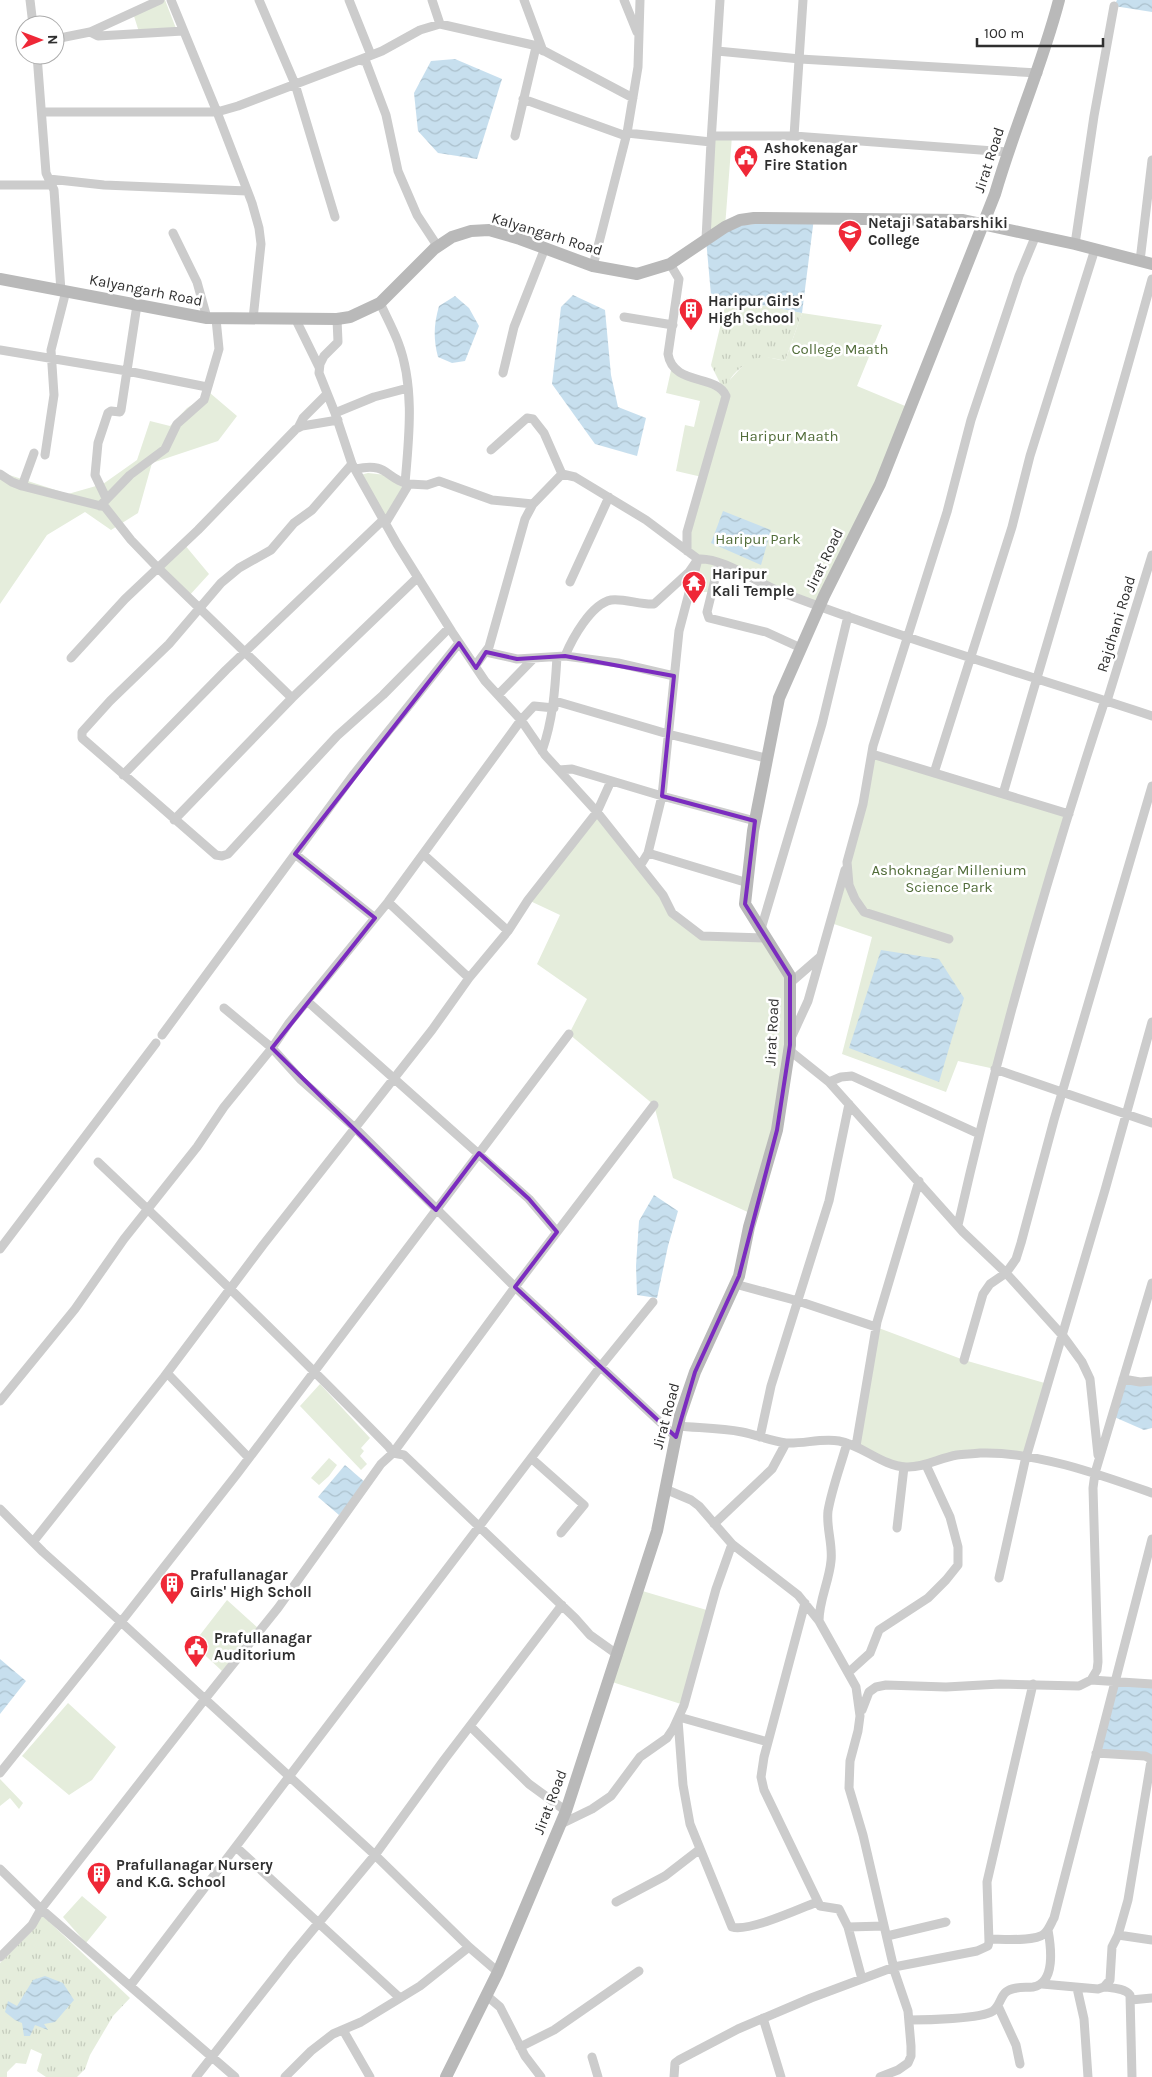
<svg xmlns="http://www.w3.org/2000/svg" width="1152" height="2077" viewBox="0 0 1152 2077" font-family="Karla,sans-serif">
<defs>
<pattern id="grass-tufts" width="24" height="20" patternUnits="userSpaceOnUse" patternTransform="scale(1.25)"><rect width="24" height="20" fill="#e5eddc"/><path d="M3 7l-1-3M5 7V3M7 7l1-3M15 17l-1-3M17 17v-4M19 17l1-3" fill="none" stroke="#c5ccbd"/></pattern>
<pattern id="water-waves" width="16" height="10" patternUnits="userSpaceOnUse" patternTransform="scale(1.25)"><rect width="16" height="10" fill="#c7dfee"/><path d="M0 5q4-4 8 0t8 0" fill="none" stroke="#abc0cc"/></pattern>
</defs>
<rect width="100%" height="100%" fill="#fff"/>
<path fill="url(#grass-tufts)" d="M727 298 802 313 785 361C779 360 772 357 766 358 747 359 728 374 725 393L711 365Z
M42 1915 130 1998 113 2016 90 2055 85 2069 77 2077H46L37 2071 42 2054 31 2049 26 2064 16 2063 7 2072V2077H0V1963L32 1931Z"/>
<path fill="#e5eddc" d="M165 0 177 31 139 32 133 13Z
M712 136H732L725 227 706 239Z
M802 313 882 325 857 386 910 408 820 606 719 563 711 592H702L692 582 698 559 687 551 702 477 676 471 685 425 694 427 700 401 666 393 672 366 725 392 726 384 749 359 767 357 785 361Z
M210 393 237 416 218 441 152 463 138 513 111 530 85 512 47 535 0 604V472L68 494 103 484 137 460 150 421 170 426 187 408Z
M368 473 386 475 398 485 407 489 385 521 360 475Z
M184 544 209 574 188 597 157 567Z
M872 754 1069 814 995 1069 958 1061 946 1092 842 1054 872 937 831 923Z
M597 812 672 913 702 936 766 938 790 976 786 1072 752 1214 673 1178 654 1105 569 1034 587 999 537 964 560 915 528 900Z
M876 1327 964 1360 1048 1384 1026 1457 982 1453 904 1467 856 1446Z
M320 1384 370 1438 361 1448 364 1451 360 1456 367 1464 361 1470 300 1406Z
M329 1458 337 1465 329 1476 319 1485 311 1478Z
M639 1590 710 1611 684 1705 609 1681Z
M227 1600 258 1628 222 1671 193 1644Z
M68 1703 116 1747 92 1780 69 1795 22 1756Z
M0 1779 23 1803 19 1809 10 1798 0 1806Z
M82 1896 107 1917 86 1943 63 1917Z"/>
<path fill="url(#water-waves)" d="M1117 0H1152V12L1114 6Z
M455 59 502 79 477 159 438 153 418 131 414 93 431 61Z
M814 218 802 313 711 295 706 239 725 227Z
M573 295 605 310 611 375 618 407 646 418 637 456 595 444 552 384 561 307Z
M455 296 469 308 479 326 465 361 452 363 438 357C433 338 434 324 439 306Z
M723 511 771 530 761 565 711 543Z
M881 950 939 959 964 998 939 1082 849 1048Z
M654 1195 678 1211 668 1246 657 1298 637 1295 636 1266 639 1221Z
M1123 1379 1152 1381V1428L1144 1430 1112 1416Z
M345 1465 366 1483 339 1515 318 1497Z
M0 1659 26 1681 0 1714Z
M1115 1682 1152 1683V1760L1096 1753Z
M45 1976 63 1983 74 2000 55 2022 44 2024 48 2030 35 2025 30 2036H24L22 2023 15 2020 5 2012 8 2001 17 2006 33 1980Z"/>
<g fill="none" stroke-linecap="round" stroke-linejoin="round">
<path stroke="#ccc" stroke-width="9" d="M30 0 33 25
M171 0 217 112 252 203 259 228 261 244 253 319
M259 0 295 84 335 217
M349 0 371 55
M432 0 440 24
M524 0 543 51
M624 0 637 32
M90 32 98 36 183 31
M55 39 90 32 160 0
M717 51 800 59 1038 73
M37 55 46 173 54 190 61 291
M359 60 382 51 420 30 440 24 533 45 633 98
M523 99 626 136
M43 112H217L238 106 359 60 366 62 386 115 398 171 417 215 438 247
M627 133 711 142 720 0
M515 136 536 47
M712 136H794L1007 152
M794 136 803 0
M49 179 104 185 247 191
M0 185H52
M173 233 197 282 207 318
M706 239 711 142
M1075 244 1094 116 1114 6
M1140 261 1152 160
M670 264 679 279 668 354C673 386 717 374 726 396L687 532V551
M593 266 627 133 638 67 640 0
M380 303C386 316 393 329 398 342 415 386 409 438 405 483
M624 317 673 325
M337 319 338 342 324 356 320 364 319 373 335 413 352 464 397 544 452 632 485 681 521 720 545 755 597 812 663 895 672 913 702 936 766 938
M296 320 319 367
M0 350 127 371 207 387
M503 373 514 327 545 248
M335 413 374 397 408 388
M298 428 303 418 327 394
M491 450 527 418 533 419 544 433 562 474
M45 455 54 395 51 350 66 291
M352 464 312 510 294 523 271 550 239 568 221 583 169 644 110 701 82 732V738L216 855 222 856 228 854 337 736 383 695 449 628
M356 469C388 462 385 478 408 484
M0 474 12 482 22 486 105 507 131 540 157 567 292 698
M22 486 34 453
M106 498 95 475 98 443 108 413 111 411 120 412 121 410 137 305
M100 506 130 475 165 449 177 424 204 400 219 349 216 319
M385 524 409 484 427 485 439 481 492 500 533 504
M719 563 707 612 709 618 766 632 801 648
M570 582 609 497
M486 652 517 659 565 656C572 639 591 604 611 600 623 598 641 605 654 604L689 572 698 559C723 557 757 583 781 592 903 639 1028 675 1152 716
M565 656 618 663 674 676
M71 658 125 599 198 530 296 429 302 426 338 420
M475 666 489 647 525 519 533 504 562 474 575 477 646 520 698 559 679 631 662 796 648 853 640 866
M498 695 534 658
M555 701 668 734 766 758
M1107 701 1152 555
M542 751C553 720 555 690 557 657
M872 754 1069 814
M559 770 572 769 662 796 755 821
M934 773 1012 527 1030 456 1095 249
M123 775 226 670 383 520
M1003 794C1053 622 1105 451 1152 279
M174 820 292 698 418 577
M648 853 748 883
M295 854 375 918
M423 854 508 931
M388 902 469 978
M761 929 822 724 848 616
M949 939 864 912 855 899 849 885 847 862 863 804 873 746 947 512 971 420 1019 276 1036 235
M790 983 820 957
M307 1001 529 1199 557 1232
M224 1008 272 1048 301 1080 355 1128 515 1287 676 1437
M162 1035 354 774 459 643
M791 1038 808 1001 845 870
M789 1050 829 1082 963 1232 1006 1273 1063 1336 1082 1362 1090 1379 1098 1455
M995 1069 1152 1123
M829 1082 841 1077 852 1076 979 1134
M98 1162C196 1255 293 1349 388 1446L393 1453 515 1287 654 1105
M958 1225C998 1048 1048 873 1105 700
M0 1249 156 1043
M735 1284 798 1301 876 1327
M964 1360 983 1294 990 1284 1006 1273 1016 1259 1021 1243 1054 1120 1152 786
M167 1373 249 1458
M1123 1379 1140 1382 1152 1381
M0 1401 75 1309 124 1239 197 1147 224 1107 272 1048 289 1023 388 902 521 720 534 706 554 708
M678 1426C699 1428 721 1428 742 1432 757 1435 771 1441 786 1443 804 1444 821 1438 839 1441 862 1445 882 1466 906 1467 924 1468 939 1458 957 1455 964 1454 972 1454 980 1453 1035 1451 1101 1475 1152 1493
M760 1437 771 1386 829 1201 849 1104
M856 1446 877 1322 919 1181
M531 1458 584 1505 561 1533
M665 1489 691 1500 699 1506 732 1544 798 1595 819 1621 856 1687 860 1716 858 1731 850 1761 849 1788 863 1835 895 1973 908 2011 911 2046V2056L908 2063 898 2070 880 2077
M0 1509 43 1552 121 1622 0 1773
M714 1524 772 1469 786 1443
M897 1528 904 1467
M33 1542 164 1377 263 1245 432 1030 469 978 508 931 528 900 597 812 611 781
M999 1578 1025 1461 1105 1190 1152 1022
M805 1603 764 1757 761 1777 764 1790 820 1906 839 1909 848 1927 884 1926
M819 1621C819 1600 829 1582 831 1561 833 1544 826 1528 828 1511 832 1488 841 1465 847 1443
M849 1672 870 1653 879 1630 928 1598 946 1580 958 1565V1547L950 1517 926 1465
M1091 1680 1152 1684
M862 1710 869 1692 876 1687 886 1685 946 1687 1000 1684 1079 1686 1091 1680 1097 1670 1098 1662 1093 1488 1095 1473 1152 1283
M679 1717 768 1742
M678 1720 683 1785 690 1824 732 1927C749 1932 799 1909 817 1902
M470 1726 529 1784 566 1811
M561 1824 592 1809 611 1796 640 1757 667 1738 673 1729 684 1705 716 1589 732 1544
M236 1847 400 1998
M0 1869 41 1909 235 2077
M616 1902 665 1876 700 1849
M848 1927 862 1979
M1118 1935 1152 1940
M887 1936 946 1922
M989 1939C1002 1939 1034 1942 1044 1934 1049 1930 1051 1923 1054 1918L1152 1539
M0 1957 32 1925 41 1909 205 1699 278 1608 381 1464 393 1453 404 1455 575 1618 590 1635 618 1655
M498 1972 469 1947 375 1855 121 1622 237 1474 569 1034
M1042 1984 1098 1989 1104 1987 1110 1980 1112 1947 1118 1935 1128 1900 1151 1761 1149 1758 1145 1756 1096 1753
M130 1986 601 1366 653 1302
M1104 1987C1113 1988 1125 1988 1130 1995L1132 2077
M1077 1988 1084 2019 1088 2077
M486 1995 500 2007 525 2056 541 2077
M1131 2000 1152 1998
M998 2006 1016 2045 1020 2064
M763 2018 781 2077
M909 2020C925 2020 981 2019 993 2011 1000 2006 1000 1997 1006 1992 1013 1986 1025 1988 1033 1987 1056 1983 1051 1947 1048 1930
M343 2030 370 2077
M520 2047 554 2030 639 1971
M592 2057 598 2077
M196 2077 291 1956 375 1855 444 1760 562 1605
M285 2077 311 2051 333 2034 361 2022 420 1986 469 1947
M674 2077 675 2063 679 2060 738 2029 811 1998 894 1967 977 1951 988 1946 989 1942 987 1882 1033 1684"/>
<path stroke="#b9b9b9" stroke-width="12" d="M0 279 207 318 337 319 350 317 380 303 434 249 452 237 471 231 489 230 520 239 593 266 637 274 670 264 725 227 740 220 754 218 963 220 1075 244 1152 264
M446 2077 498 1972 566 1811 657 1531 680 1416 695 1372 739 1276 749 1227 777 1130 790 1045V976L745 904 753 831 779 698 824 596 880 484 995 194C1014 128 1042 66 1059 0"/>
</g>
<path fill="none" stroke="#7b2cbf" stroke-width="4" stroke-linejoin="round" d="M459 643 476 668 486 652 517 659 565 656 674 676 662 796 755 821 745 904 790 976V1045L777 1130 739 1276 695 1372 676 1437 515 1287 557 1232 529 1199 479 1153 436 1210 272 1048 375 918 295 854Z"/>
<defs>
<symbol id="civic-pin" viewBox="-11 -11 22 30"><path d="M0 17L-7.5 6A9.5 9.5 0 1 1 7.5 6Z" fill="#ef2837" stroke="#fff"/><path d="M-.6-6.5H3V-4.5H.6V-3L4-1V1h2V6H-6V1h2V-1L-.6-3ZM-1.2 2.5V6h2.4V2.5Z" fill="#fff"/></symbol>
<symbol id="university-pin" viewBox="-11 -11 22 30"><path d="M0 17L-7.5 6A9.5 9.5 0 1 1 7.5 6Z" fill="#ef2837" stroke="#fff"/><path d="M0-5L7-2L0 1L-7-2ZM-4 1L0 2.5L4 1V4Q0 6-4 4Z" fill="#fff"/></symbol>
<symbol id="building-pin" viewBox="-11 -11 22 30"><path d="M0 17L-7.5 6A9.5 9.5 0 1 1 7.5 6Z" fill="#ef2837" stroke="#fff"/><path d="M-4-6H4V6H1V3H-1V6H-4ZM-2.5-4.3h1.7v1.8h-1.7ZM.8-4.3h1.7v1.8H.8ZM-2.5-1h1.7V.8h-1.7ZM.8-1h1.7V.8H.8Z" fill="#fff"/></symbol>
<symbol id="temple-pin" viewBox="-11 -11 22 30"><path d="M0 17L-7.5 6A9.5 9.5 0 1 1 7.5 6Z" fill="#ef2837" stroke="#fff"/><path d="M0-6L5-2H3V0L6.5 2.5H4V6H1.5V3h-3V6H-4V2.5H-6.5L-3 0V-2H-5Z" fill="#fff"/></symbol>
</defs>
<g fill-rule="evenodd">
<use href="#civic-pin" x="732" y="143" width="28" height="38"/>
<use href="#university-pin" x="836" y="218" width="28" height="38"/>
<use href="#building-pin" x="677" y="296" width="28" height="38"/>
<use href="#temple-pin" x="680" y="569" width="28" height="38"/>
<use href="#building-pin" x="158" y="1570" width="28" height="38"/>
<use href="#civic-pin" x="182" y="1633" width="28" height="38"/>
<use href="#building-pin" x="85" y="1860" width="28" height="38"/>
</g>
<g text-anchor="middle" stroke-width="5" stroke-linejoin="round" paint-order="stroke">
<g font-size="15" font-weight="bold" fill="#2f2f2f" stroke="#fff" text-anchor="start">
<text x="764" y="153">Ashokenagar<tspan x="764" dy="17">Fire Station</tspan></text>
<text x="868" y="228">Netaji Satabarshiki<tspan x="868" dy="17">College</tspan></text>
<text x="708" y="306">Haripur Girls'<tspan x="708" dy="17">High School</tspan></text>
<text x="712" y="579">Haripur<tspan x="712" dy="17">Kali Temple</tspan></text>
<text x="190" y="1580">Prafullanagar<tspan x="190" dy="17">Girls' High Scholl</tspan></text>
<text x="214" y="1643">Prafullanagar<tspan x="214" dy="17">Auditorium</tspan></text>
<text x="116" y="1870">Prafullanagar Nursery<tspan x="116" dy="17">and K.G. School</tspan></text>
</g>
<g font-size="15" fill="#2f2f2f" stroke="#fff">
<text transform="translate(989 160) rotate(-72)" y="5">Jirat Road</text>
<text transform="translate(547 234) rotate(17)" y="5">Kalyangarh Road</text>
<text transform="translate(146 290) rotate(11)" y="5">Kalyangarh Road</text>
<text transform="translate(824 560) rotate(-64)" y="5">Jirat Road</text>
<text transform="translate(1116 624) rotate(-73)" y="5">Rajdhani Road</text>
<text transform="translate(772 1032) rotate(-87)" y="5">Jirat Road</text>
<text transform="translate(666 1416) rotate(-75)" y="5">Jirat Road</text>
<text transform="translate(550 1802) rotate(-69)" y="5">Jirat Road</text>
</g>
<g font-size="15" fill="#526d3a" stroke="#fff">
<text x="840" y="354">College Maath</text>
<text x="789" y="441">Haripur Maath</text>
<text x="758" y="544">Haripur Park</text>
<text x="949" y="875">Ashoknagar Millenium<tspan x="949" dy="17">Science Park</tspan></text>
</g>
</g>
<g transform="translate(40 40) rotate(89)"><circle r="24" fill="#ffffff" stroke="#acacac"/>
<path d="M0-4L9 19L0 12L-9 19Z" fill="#ef2837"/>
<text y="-8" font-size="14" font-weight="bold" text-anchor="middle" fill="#2f2f2f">N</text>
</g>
<path d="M977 38v8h126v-8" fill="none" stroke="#2f2f2f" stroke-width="2.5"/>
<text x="984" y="38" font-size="15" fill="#2f2f2f" stroke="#ffffff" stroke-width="4" paint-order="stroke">100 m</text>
</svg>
